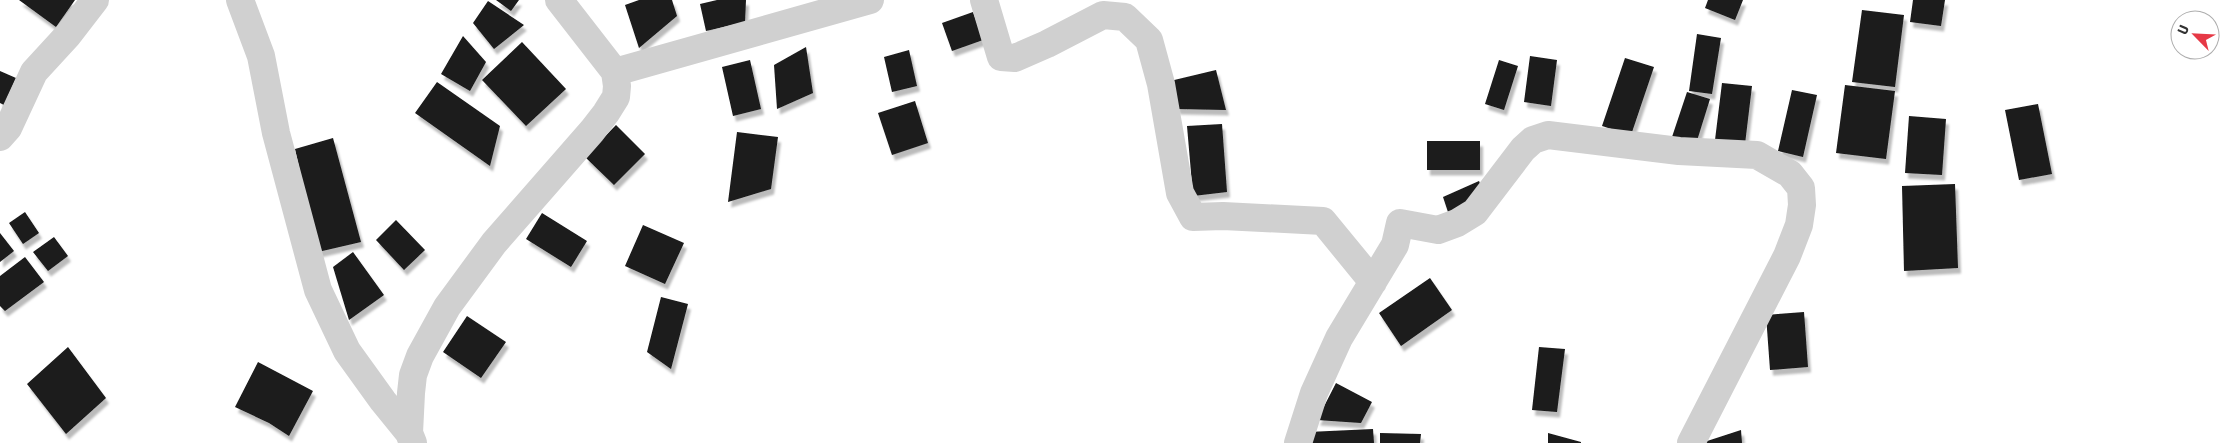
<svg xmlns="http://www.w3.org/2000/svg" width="2230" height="443" viewBox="0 0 2230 443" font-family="'Asap Condensed',sans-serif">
<defs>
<filter id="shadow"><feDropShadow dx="3" dy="5.5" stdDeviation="1" flood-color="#0004"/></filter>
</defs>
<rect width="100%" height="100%" fill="#fff"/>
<path fill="#1a1a1a" filter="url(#shadow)" d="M19 0H75L56 27Z
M496 0H519L511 11Z
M639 0H672L677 16 639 48 625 5Z
M717 0H746L745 22 706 31 700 4Z
M1708 0H1743L1735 20 1705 8Z
M1913 0H1945L1941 26 1910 22Z
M488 1 524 25 494 49 473 23Z
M1862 10 1904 15 1895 87 1852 82Z
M973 12 983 40 952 51 942 23Z
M1697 34 1721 38 1712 94 1689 91Z
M463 36 486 62 470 91 441 74Z
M522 42 566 89 526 126 482 80Z
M806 47 813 93 777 109 774 65Z
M909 50 917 86 892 92 884 57Z
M1530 56 1557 60 1551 106 1524 102Z
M1625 58 1654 67 1631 135 1602 126Z
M750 60 761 109 733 116 722 67Z
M1499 60 1518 66 1504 110 1485 104Z
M1216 70 1226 110 1177 109 1170 81Z
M0 71 16 78 4 105 0 103Z
M437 82 500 126 490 166 415 113Z
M1722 83 1752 86 1745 144 1715 140Z
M1845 85 1895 91 1886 159 1836 153Z
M1792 90 1817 95 1803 157 1778 151Z
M1687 92 1710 99 1695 147 1671 140Z
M915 101 928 143 892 155 878 113Z
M2038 104 2052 174 2019 180 2005 110Z
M1909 116 1946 119 1942 175 1905 173Z
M1222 124 1227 192 1193 196 1187 126Z
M616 125 645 154 614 185 585 157Z
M737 132 778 137 771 189 728 202Z
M333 138 361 242 318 252 295 149Z
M1427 141H1480V170H1427Z
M1479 181 1485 195 1448 212 1443 197Z
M1955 184 1958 268 1904 271 1902 186Z
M25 212 39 233 23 244 9 223Z
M542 213 587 241 571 267 526 239Z
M396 220 425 250 404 270 376 240Z
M643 225 684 243 665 284 625 266Z
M0 233 14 251 0 262Z
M54 237 68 256 48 271 33 252Z
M353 252 384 295 349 320 333 267Z
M25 257 44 282 5 311 0 306V276Z
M1430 278 1452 310 1401 346 1379 313Z
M661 297 688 304 671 369 647 352Z
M1804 312 1808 367 1770 370 1766 315Z
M467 316 506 342 481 378 443 352Z
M68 347 106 398 66 434 27 384Z
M1539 347 1565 349 1557 412 1532 410Z
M258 362 313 391 289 436 269 423 235 407Z
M1336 383 1372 402 1361 423 1317 420Z
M1373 429 1374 443H1308V432Z
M1741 430 1742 443H1701Z
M1380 433 1421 434 1420 443H1380Z
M1548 433 1581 442V443H1548Z"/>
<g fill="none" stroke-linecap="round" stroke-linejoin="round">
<path stroke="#d0d0d0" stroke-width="28" d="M240 0 261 56 276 133 318 290 347 351 383 401 409 433
M984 0 1001 57 1015 58 1047 44 1103 15 1125 17 1149 40 1161 84 1180 193 1193 217 1223 216 1323 221 1373 282
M615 72 870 0
M0 137 8 128 34 72 68 35 95 0
M413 443 409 433 411 393 413 375 420 356 447 307 494 243 592 131 606 113 616 97 617 86 615 72 559 0
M1298 443 1314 393 1339 338 1395 245 1400 223 1438 230 1457 223 1475 212 1523 149 1533 140 1548 135 1679 151 1757 155 1790 174 1801 188 1802 205 1799 225 1787 256 1691 443"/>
</g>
<g transform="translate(2195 35) rotate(294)"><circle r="24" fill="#ffffff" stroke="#adadad"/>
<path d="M0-4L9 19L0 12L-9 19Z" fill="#e63946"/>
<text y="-8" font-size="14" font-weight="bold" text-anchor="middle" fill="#333333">U</text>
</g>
</svg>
